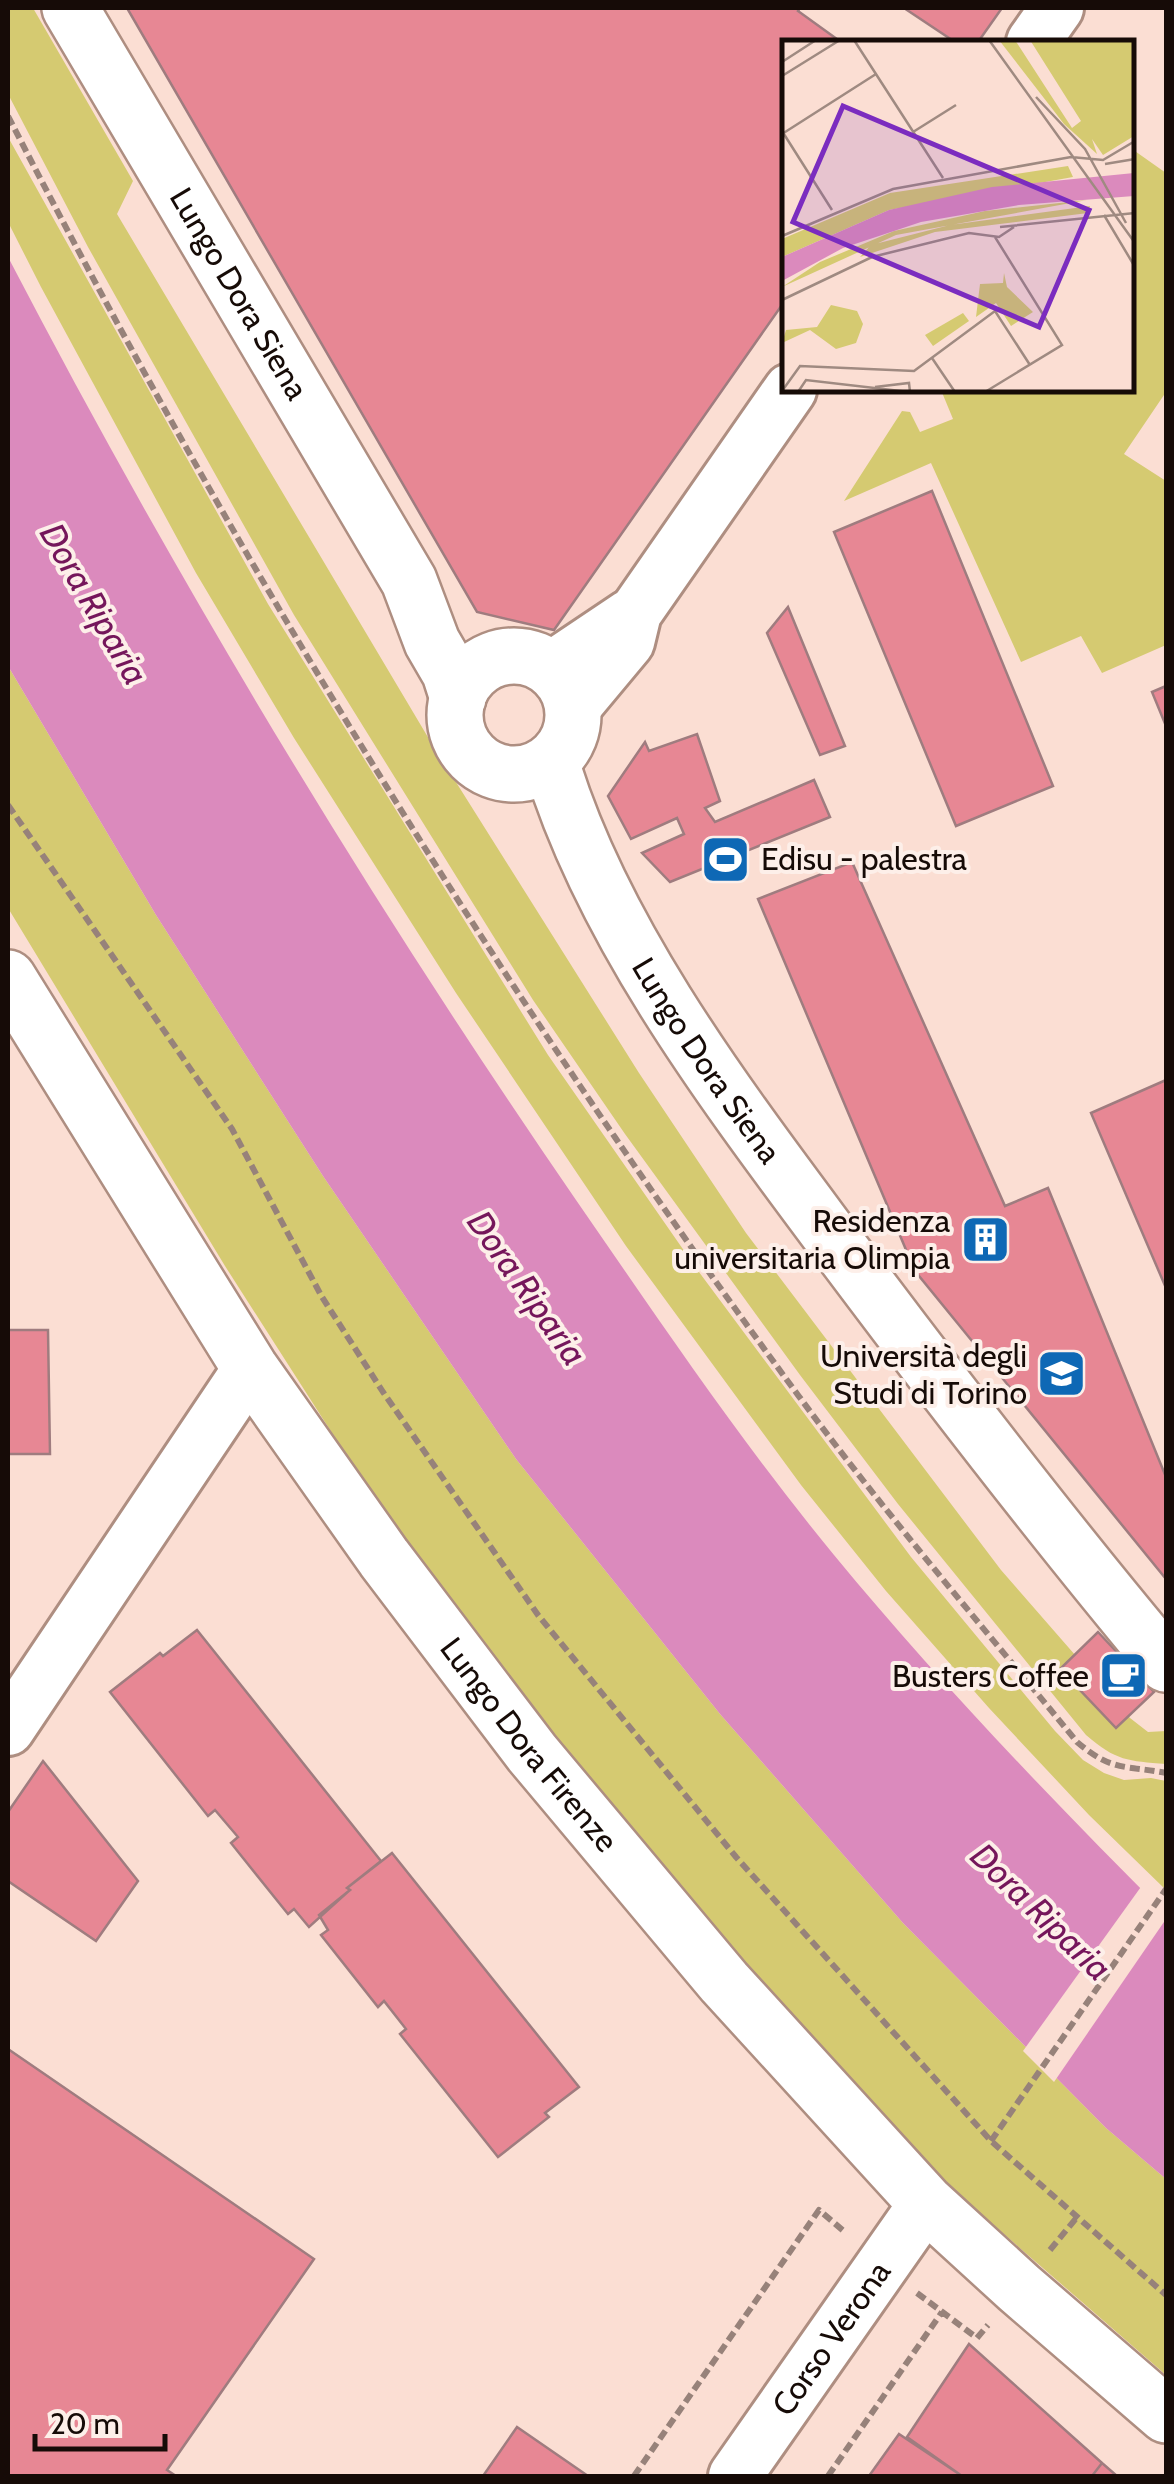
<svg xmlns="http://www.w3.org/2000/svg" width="1174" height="2484" viewBox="0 0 1174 2484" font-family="Cabin,sans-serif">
<rect width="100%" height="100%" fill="#fbded3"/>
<path fill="#d5ca71" d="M8 8H33L133 181 117 214 432 744 639 1073 746 1233 1001 1570 1130 1718 1148 1732 1166 1731V1764C1128 1761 1116 1761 1086 1735L898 1504 800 1375 625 1134 533 1000 294 615 88 247 8 94Z
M8 137 268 604 548 1055 696 1268 911 1557 1055 1731 1083 1760 1104 1773 1124 1780 1151 1778 1166 1781V1890L1089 1815 989 1708 886 1591 801 1485 626 1246 456 993 294 738 196 573 41 287 8 222Z
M1132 149 1166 173V392L1124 454 1166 481V645L1102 673 1081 636 1021 662 931 463 844 501 902 411 910 412 920 432 953 419 941 390H1132Z
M8 666 156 915 323 1176 516 1459 720 1714 903 1923 1106 2128 1166 2179V2375L952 2189 723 1938 572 1761 437 1586 339 1444 225 1266 8 908Z"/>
<path fill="#db8abd" d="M8 257C177 582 368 898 576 1200 659 1320 741 1442 834 1555 938 1681 1051 1799 1166 1914V2179L1106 2128 903 1923 720 1714 516 1459 323 1176 156 915 8 666Z"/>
<path fill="#fbded3" d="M1143 1884 1166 1907V1919L1054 2082 1023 2051Z"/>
<path fill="#e78794" stroke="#9f7c7f" stroke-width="2.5" d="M127 8H800L798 11 841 42H784V302L554 630 477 612Z
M904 8H1002L978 42H955Z
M932 491 1053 786 956 826 834 532Z
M788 607 845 746 820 755 767 633Z
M1166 686V726L1152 692Z
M697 734 720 801 705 808 715 822 814 780 830 817 670 882 642 853 684 834 677 818 631 839 608 796 645 742 649 751Z
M852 862 1005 1206 1048 1188 1166 1477V1579L915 1271 758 899Z
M1166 1080V1288L1091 1113Z
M8 1330H48L50 1454H8Z
M197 1630 381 1861 347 1888 350 1890 309 1927 294 1909 288 1914 231 1843 238 1837 215 1810 208 1816 110 1692 160 1653 163 1656Z
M1098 1632 1154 1692 1116 1728 1060 1669Z
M43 1761 138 1881 96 1941 8 1881V1812Z
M392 1853 579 2087 545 2113 549 2117 498 2157 400 2034 406 2029 384 2001 378 2007 321 1935 328 1930 319 1915 350 1890 347 1888Z
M8 2049 314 2259 167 2470 176 2476H8Z
M969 2344 1102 2463 1092 2476H962L907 2437Z
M517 2427 588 2476H483Z
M899 2434 962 2476H869Z
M1102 2463 1117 2476H1092Z"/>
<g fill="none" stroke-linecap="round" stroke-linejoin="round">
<defs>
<g id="minor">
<path d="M1033 42 1057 8"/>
<path d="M550 669 629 616"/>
<path d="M573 708 628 642 635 613 790 390"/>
<path d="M8 1729 250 1368"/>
<path id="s1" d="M735 2476 926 2203"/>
</g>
<g id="tertiary">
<path id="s2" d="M70 8 409 581 432 642 450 673 458 698"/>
<circle cx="514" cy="715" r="59"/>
<path id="s3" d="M551 762C603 935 728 1098 835 1242 942 1385 1051 1527 1166 1664"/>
<path id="s4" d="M8 978 250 1368 384 1558 532 1753 724 1982 926 2203 1019 2288 1166 2415"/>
</g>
</defs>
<use href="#minor" stroke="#ae8e81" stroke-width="58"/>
<use href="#tertiary" stroke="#ae8e81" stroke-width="60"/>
<path stroke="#97827a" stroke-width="6" stroke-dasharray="10 5" stroke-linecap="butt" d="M8 116C240 569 509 1005 812 1414 896 1526 988 1633 1077 1742 1112 1772 1125 1765 1166 1773
M8 805 232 1129 322 1297 383 1392 538 1615 736 1857 991 2141 1166 2295
M991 2141 1166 1889
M1050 2250 1078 2216
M917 2293 977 2338 988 2325
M634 2476 819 2210 846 2233
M828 2476 942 2312"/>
<use href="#minor" stroke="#fff" stroke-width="52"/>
<use href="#tertiary" stroke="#fff" stroke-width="55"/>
</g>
<defs>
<symbol id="stadium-square" viewBox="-11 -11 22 22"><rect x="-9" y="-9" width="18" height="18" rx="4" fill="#0e68b5" stroke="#fdefe9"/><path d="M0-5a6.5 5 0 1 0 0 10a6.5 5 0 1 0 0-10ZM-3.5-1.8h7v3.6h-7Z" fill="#fff"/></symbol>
<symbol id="building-square" viewBox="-11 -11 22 22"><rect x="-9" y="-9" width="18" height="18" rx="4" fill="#0e68b5" stroke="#fdefe9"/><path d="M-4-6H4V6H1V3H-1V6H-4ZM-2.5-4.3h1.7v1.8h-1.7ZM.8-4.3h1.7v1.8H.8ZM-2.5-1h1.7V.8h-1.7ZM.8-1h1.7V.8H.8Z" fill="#fff"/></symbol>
<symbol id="university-square" viewBox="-11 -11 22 22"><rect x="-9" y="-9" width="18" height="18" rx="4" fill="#0e68b5" stroke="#fdefe9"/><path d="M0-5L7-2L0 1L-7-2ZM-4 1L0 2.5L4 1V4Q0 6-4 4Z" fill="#fff"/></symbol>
<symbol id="cafe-square" viewBox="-11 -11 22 22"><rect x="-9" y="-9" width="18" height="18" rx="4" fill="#0e68b5" stroke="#fdefe9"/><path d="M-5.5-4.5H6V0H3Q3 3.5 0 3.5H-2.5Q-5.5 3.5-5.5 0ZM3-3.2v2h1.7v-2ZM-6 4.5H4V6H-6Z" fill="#fff"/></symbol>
</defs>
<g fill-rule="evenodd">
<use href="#stadium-square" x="698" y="832" width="55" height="55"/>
<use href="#building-square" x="958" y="1212" width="55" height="55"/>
<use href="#university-square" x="1034" y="1346" width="55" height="55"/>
<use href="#cafe-square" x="1096" y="1648" width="55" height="55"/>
</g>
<g text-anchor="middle" stroke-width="8" stroke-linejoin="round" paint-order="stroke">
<g font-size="32" fill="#160b07" stroke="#fdefe9">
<text dy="11" stroke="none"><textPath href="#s2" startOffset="332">Lungo Dora Siena</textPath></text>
<text dy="11" stroke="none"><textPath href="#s3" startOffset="338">Lungo Dora Siena</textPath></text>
<text dy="11" stroke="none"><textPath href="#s4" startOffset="928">Lungo Dora Firenze</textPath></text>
<text dy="11" stroke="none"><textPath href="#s1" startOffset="168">Corso Verona</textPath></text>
</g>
<g font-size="32" fill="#160b07" stroke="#fdefe9" text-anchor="end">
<text x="761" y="870" text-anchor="start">Edisu - palestra</text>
<text x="950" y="1232">Residenza<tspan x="950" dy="37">universitaria Olimpia</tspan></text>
<text x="1027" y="1367">Università degli<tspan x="1027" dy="37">Studi di Torino</tspan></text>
<text x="1089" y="1687">Busters Coffee</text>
</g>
<g font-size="35" font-style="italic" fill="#75165b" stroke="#fdefe9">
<text transform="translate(94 604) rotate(60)" y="12">Dora Riparia</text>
<text transform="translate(527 1288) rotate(55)" y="12">Dora Riparia</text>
<text transform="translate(1041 1912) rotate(44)" y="12">Dora Riparia</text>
</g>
</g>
<g transform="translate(782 40)">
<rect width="352" height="352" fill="#fbded3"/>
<path d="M217 0H233L290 88 299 81 248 0H352V96L321 115 310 99 315 114 282 84ZM286 126 291 137 107 170 0 217V199L108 153ZM305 160 114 195 0 247 38 222 112 191 203 171ZM308 166 306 173 153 192 78 217 89 205 168 185ZM222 233 225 247 251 272 229 286 214 263 194 277 198 244 221 243ZM49 265 75 271 81 284 74 303 54 309 28 290 0 303 4 290 35 287ZM181 273 187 281 151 306 143 295Z" fill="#d5ca71"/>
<path d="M352 133V156L237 165 139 182 61 208 0 241V217L107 170 210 147Z" fill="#db8abd"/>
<path fill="none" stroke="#9f8a81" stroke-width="2.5" d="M72 0 161 138M207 0 353 203M0 22 34 0M0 36 58 0M254 57 303 109 344 183M0 91 50 170M131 92 174 65M0 94 94 34M323 124 353 119M322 175 353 227M218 187 353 173M0 196 111 149 289 117 321 120 353 101M0 260 90 217 187 193 217 197 232 187M150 318 173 352M93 347 127 343 128 352M0 351 18 326 132 331 213 271 248 325M16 352 24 340 127 352M203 352 280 305 213 197"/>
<path fill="#7b2cbf" fill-opacity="0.15" stroke="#7b2cbf" stroke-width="5" d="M61 66 307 170 257 287 11 182Z"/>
<rect width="352" height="352" fill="none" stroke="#160b07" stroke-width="5"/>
</g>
<rect width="1174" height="2484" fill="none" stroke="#160b07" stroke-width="20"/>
<path d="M35 2434v15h130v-15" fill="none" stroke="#160b07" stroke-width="5"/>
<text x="50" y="2434" font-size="30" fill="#160b07" stroke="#fdefe9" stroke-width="8" paint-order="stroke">20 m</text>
</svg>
